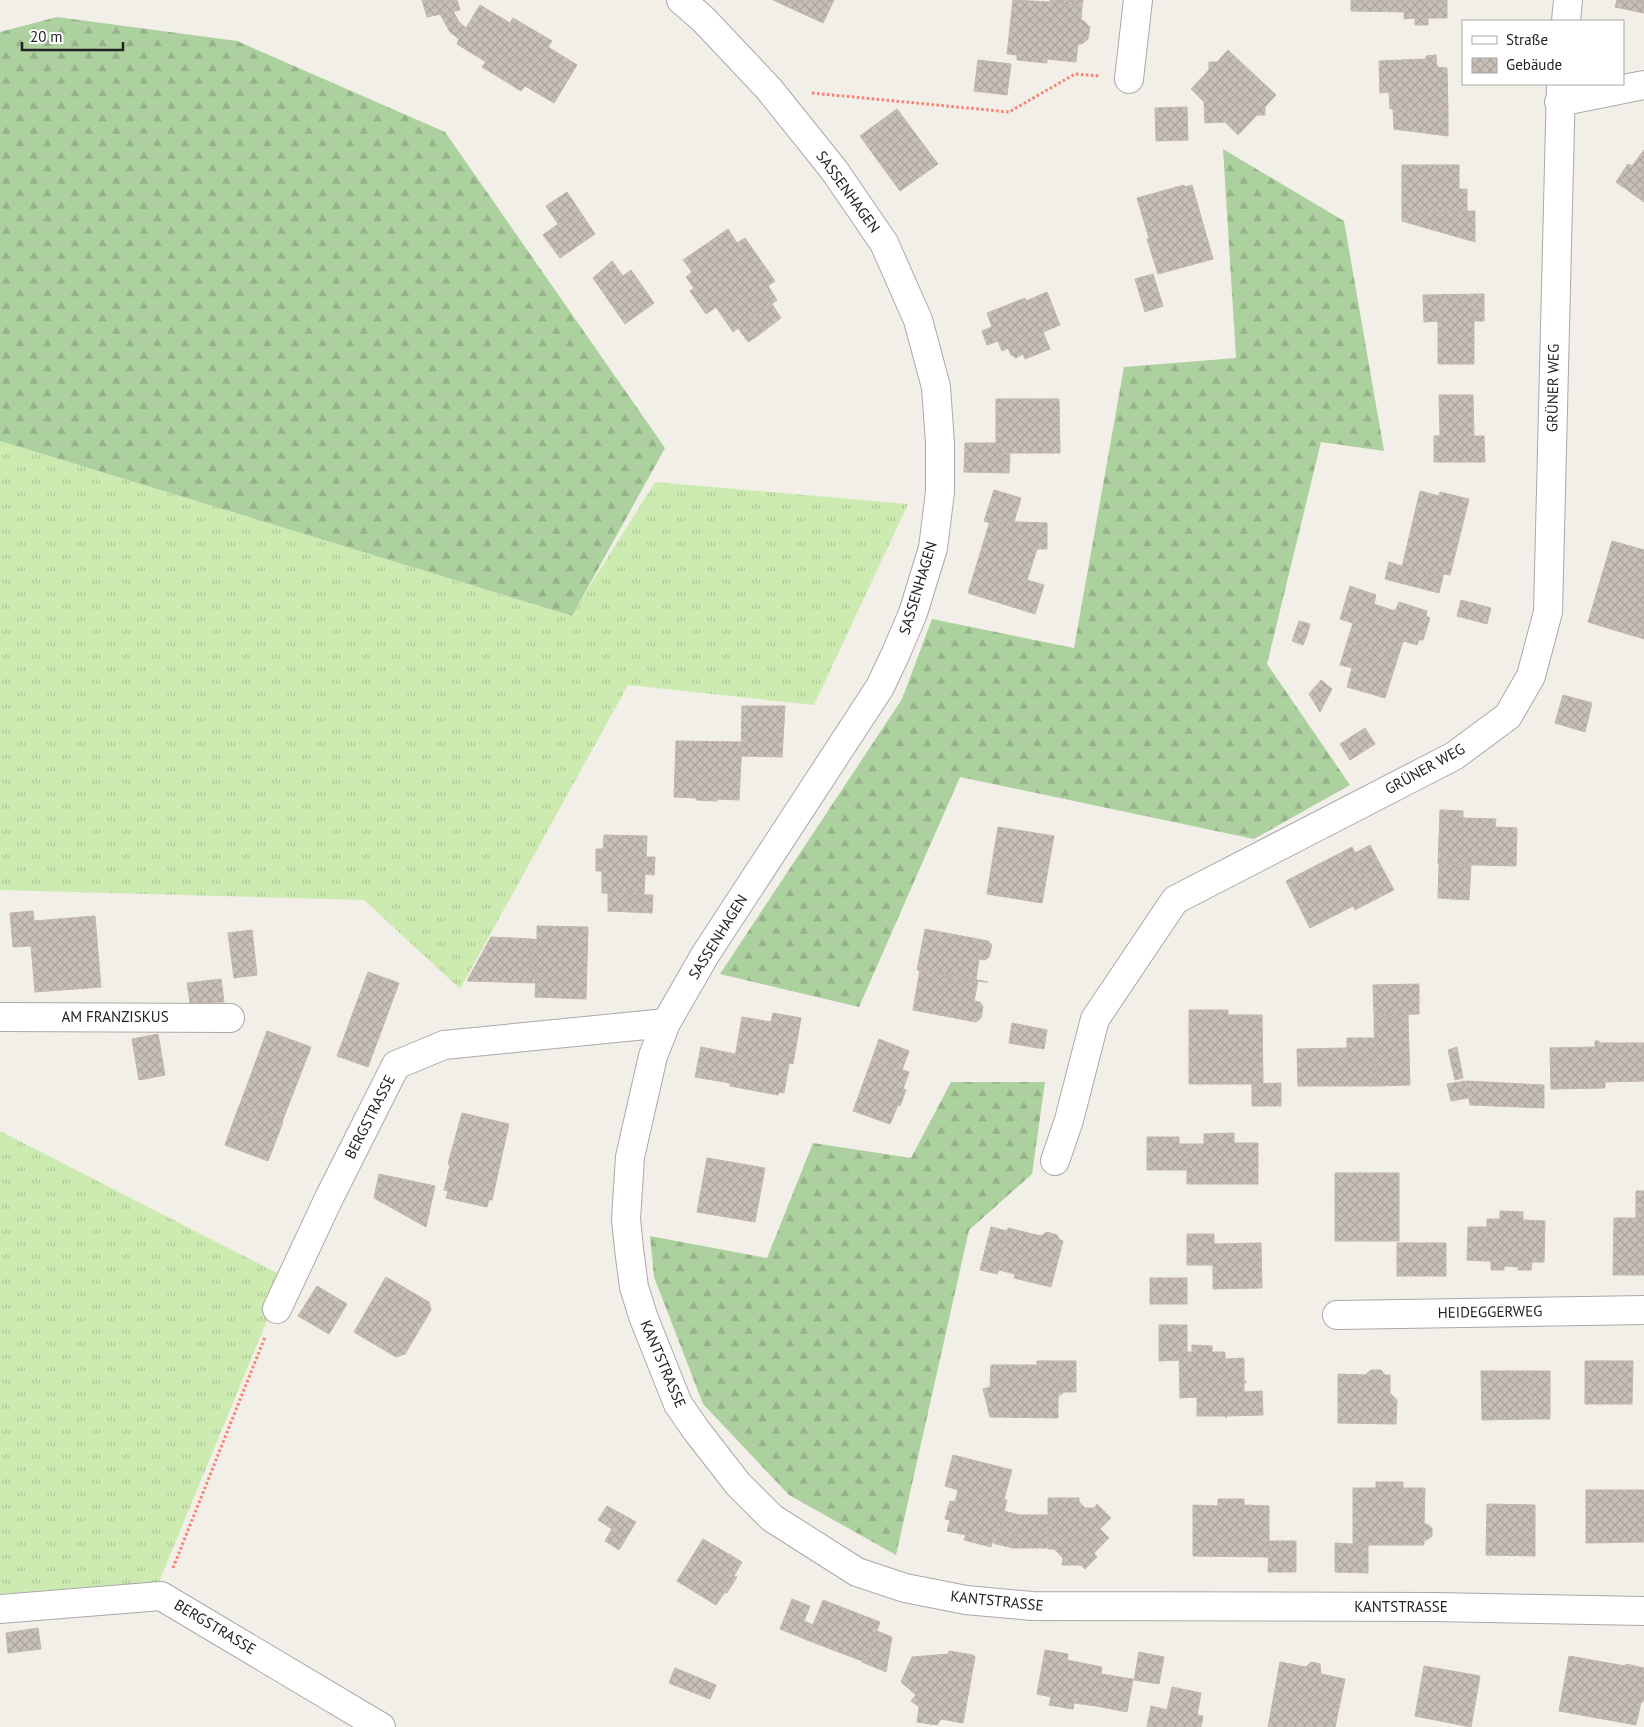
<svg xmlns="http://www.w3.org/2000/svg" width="1644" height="1727" viewBox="0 0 1644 1727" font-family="'PT Sans',sans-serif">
<defs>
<pattern id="grass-tufts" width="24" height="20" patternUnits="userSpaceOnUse" patternTransform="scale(1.25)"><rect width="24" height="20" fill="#cdebb0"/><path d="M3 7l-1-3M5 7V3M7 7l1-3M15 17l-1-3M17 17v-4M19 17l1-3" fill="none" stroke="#b0c997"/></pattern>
<pattern id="forest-firs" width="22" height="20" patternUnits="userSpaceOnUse" patternTransform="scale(1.25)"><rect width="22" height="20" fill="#add19e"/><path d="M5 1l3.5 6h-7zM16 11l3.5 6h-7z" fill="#95b388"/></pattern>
<pattern id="building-cross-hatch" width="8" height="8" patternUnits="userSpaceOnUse" patternTransform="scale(1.25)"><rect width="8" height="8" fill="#c7bfb8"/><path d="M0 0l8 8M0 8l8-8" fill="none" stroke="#aba49e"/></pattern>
</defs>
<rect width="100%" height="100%" fill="#f2efe9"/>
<path fill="url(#grass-tufts)" d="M0 441 571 616 655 482 908 504 814 705 628 685 460 989 364 900 0 890Z
M0 1131 285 1277 159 1582 0 1594Z"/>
<path fill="url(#forest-firs)" d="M57 17 237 41 445 132 665 448 572 616 0 441V32Z
M1223 149 1344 221 1384 451 1321 442 1267 664 1350 785 1254 839 960 777 859 1007 720 974 902 699 932 619 1074 648 1124 367 1236 358Z
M951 1082H1045L1032 1174 969 1230 896 1555 789 1495 703 1404 654 1277 650 1236 767 1258 813 1143 911 1158Z"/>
<path fill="url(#building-cross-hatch)" stroke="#c4b6ab" d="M422 0H457L460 10 427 17Z
M773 0H834L823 23Z
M1013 0 1050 2 1082 7 1081 20 1084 21 1090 27 1088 39 1082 44H1078L1076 62 1047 59V63L1017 60V55L1007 54Z
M1050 0H1083L1082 7 1050 2Z
M1351 0H1447V18H1428V25H1415V18L1404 19V12L1351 11Z
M1617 0H1644V13L1615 7Z
M480 5 510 23 513 18 552 41 548 47 577 65 554 103 525 86 521 91 482 67 486 62 457 44 459 39 450 32 440 14 453 11 459 22 466 28Z
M1228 50 1276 95 1265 107V115H1257L1238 135 1225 122 1205 123 1204 102 1191 89 1209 70V62H1217Z
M1436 55 1437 67 1447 68 1448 111 1407 112V108L1390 109 1389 92 1380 93 1379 61 1426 59V56Z
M978 60 1011 64 1007 95 974 91Z
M1187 107 1188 140 1156 141 1155 108Z
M1407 108V112L1448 111V136L1394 129 1393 109Z
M897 109 938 164 900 191 860 136Z
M1644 150V202L1616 182 1628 164 1632 166Z
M1402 165H1459V189H1467V212H1402Z
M1184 185 1185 187 1192 185 1213 259 1158 274 1147 239 1149 238 1137 198Z
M567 192 595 234 560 258 543 235 558 224 546 206Z
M1475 211V242L1402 221V212Z
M728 229 737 243 745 238 775 281 768 286 777 300 746 322 756 337 748 342 738 328 733 332 716 307 706 314 690 291 694 288 686 277 692 272 683 260Z
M612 261 623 276 631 270 654 303 625 324 593 278Z
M1153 274 1163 306 1145 312 1135 279Z
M1047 292 1060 325 1043 332 1050 349 1025 359 1023 354 1016 358 1011 355 1008 348 1002 351 998 341 987 345 982 331 992 327 987 313 1025 298 1026 301Z
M1484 294V321H1474V303H1438V321L1424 322 1423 295Z
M1438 303H1474V364H1438Z
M772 304 781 318 756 337 746 322Z
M1439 395H1473L1474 436H1484L1485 462H1434V436H1440Z
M996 399H1059L1060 453H996Z
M965 443H996V453L1010 454 1009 473 964 472Z
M994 490 1021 498 1014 522 990 521V523L984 521Z
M1420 491 1439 496 1440 492 1469 499 1450 575 1443 574V577L1402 567Z
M990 521 1047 523V549H1037L1027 580 1044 585 1035 614 968 593Z
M1612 541 1644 550V639L1588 622Z
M1389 562 1402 566V567L1443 577 1439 593 1385 579Z
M1350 586 1376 595 1374 604 1395 611 1399 602 1427 611 1426 616 1430 618 1423 640H1419L1417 645 1403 641 1398 657 1347 642 1353 623 1340 619Z
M1461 600 1491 608 1487 624 1457 616Z
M1299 621 1310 624 1307 635 1296 630Z
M1296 630 1307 635 1303 645 1292 641Z
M1347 642 1398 657 1385 698 1347 687 1352 668 1340 665Z
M1321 680 1332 689 1320 712 1309 694Z
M1563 695 1592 703 1585 732 1555 723Z
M742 706H785L782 757 741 756Z
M1365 728 1375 744 1350 760 1340 744Z
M676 741 742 742 739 800 717 799V801L696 800 697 798 674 797Z
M1440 810 1463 811V818L1496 819 1495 827 1517 828 1516 866 1438 864Z
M998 827 1054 836 1042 903 987 894Z
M604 835 647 836 646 857H655L654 875 645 874 644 894 602 893V871H596V849H603Z
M1370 845 1394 890 1378 898 1355 853Z
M1352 847 1378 898 1355 910 1353 906 1310 928 1286 881Z
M1439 864 1471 865 1469 900 1438 898Z
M608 893 653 895 652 913 608 911Z
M33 911 34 921 95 916 101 987 35 992 31 946 13 947 10 913Z
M537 926 588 927 586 999 535 997 536 970 530 969 531 939 537 940Z
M925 929 988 941 992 945 989 957 985 960 979 959 976 980 985 982 917 970Z
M252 930 257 975 234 978 228 933Z
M491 937 531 939 530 969 536 970V983L467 981Z
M920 970 988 982 978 981 974 1001 980 1002 983 1007 981 1018 976 1022 913 1010Z
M368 972 399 983 368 1067 337 1056Z
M221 979 224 1002 190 1003 187 983Z
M1419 984V1014L1374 1015 1373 985Z
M1189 1010H1228V1015H1262L1263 1084H1189Z
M773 1013 801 1018 793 1064 789 1063 784 1093 779 1092 778 1095 730 1086 742 1017 771 1022Z
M1408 1014 1410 1085 1375 1086 1374 1015Z
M1012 1023 1047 1030 1044 1049 1009 1043Z
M267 1031 311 1047 282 1122 239 1107Z
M158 1034 165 1075 139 1080 132 1039Z
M1347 1038H1374L1375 1086H1298L1297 1049 1347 1048Z
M879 1039 909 1051 902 1070 872 1059Z
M1595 1041H1599V1043H1644V1081L1605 1082V1088L1551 1089 1550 1048 1595 1047Z
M701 1047 735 1054 730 1083 695 1077Z
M1457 1047 1463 1078 1455 1080 1448 1050Z
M872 1059 909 1072 903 1089 906 1090 900 1106 898 1105 890 1124 853 1111Z
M1465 1081 1468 1098 1451 1101 1447 1084Z
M1466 1081 1544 1085V1108L1470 1105Z
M1281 1083V1106H1252V1084Z
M239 1106 283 1122 268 1161 225 1145Z
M462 1113 509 1124 492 1200H489L487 1207 446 1198 448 1191 444 1190 450 1165 448 1164Z
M1234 1133V1143H1258V1184H1187V1144H1204V1134Z
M1147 1137H1179V1144H1187V1170H1147Z
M707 1158 765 1168 755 1222 697 1212Z
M1335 1173H1399V1241H1335Z
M379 1174 435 1186 426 1227 374 1198Z
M1636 1191H1644V1275H1613L1614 1218H1636Z
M1500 1211 1523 1212V1220L1545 1221 1544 1262H1532L1531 1270H1518V1267L1504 1266V1270H1491V1261H1486L1487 1219H1500Z
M991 1227 1007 1231 997 1274 980 1270Z
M1468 1227H1487L1486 1261 1467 1260Z
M1008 1228 1041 1236 1047 1232 1057 1235 1060 1240 1063 1241 1051 1287 1014 1278 1015 1274 999 1270 997 1274Z
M1187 1234H1214V1244L1261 1243 1262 1288 1213 1289V1265H1187Z
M1397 1243H1446V1276H1397Z
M386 1277 429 1302 431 1310 405 1354 396 1357 354 1332Z
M1150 1278H1187V1304H1150Z
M317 1286 347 1304 329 1334 298 1316Z
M1159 1325H1187V1352H1179L1180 1360 1159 1361Z
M1192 1345 1212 1346V1352H1225V1359L1244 1358V1381H1246V1383H1244V1392L1262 1391 1263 1415 1226 1416V1418L1225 1416H1197V1397L1180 1398 1179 1352H1192Z
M1037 1361H1059V1384L1065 1391 1058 1397V1418L990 1417 983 1389 990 1387 991 1365H1037Z
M1059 1361H1076V1392H1064L1059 1384Z
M1585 1361H1633L1632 1404H1585Z
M1371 1370H1381L1385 1375H1390V1393L1397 1400 1396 1424 1338 1423V1374L1365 1375Z
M1481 1371H1532V1419L1482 1420Z
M1532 1371H1550V1419H1532Z
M953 1455 1012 1470 1004 1499 1007 1500 996 1544 992 1542 991 1547 964 1540 966 1535 947 1531 950 1520 945 1519 950 1501 955 1502 958 1490 945 1486Z
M1376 1482H1403V1488H1425L1424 1524H1427L1432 1528V1536L1427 1540H1424V1545H1353V1488H1376Z
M1586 1490H1644V1542L1586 1543Z
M1048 1498H1079V1502L1085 1508H1094L1097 1504 1111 1518 1100 1529 1109 1538 1094 1553 1097 1557 1085 1569 1081 1565H1062L1063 1558 1054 1549H1048Z
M1218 1499H1244V1505L1269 1506V1557L1193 1556V1505L1218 1506Z
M1487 1504 1535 1505V1556L1486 1555Z
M607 1506 636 1522 619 1550 605 1541 612 1529 598 1520Z
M1004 1511 1019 1515 1013 1548 996 1544Z
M1019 1515H1048L1047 1548H1013Z
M703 1539 742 1562 734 1576 737 1577 727 1593 725 1592 716 1605 677 1581Z
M1269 1541H1296V1572H1268Z
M1335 1543 1368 1545V1573L1335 1572Z
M792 1599 810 1606 804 1621 813 1625 807 1640 780 1629Z
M823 1600 880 1622 865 1662 807 1640Z
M38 1628 41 1649 8 1653 6 1633Z
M877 1631 892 1637 886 1672 862 1662H865Z
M1045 1650 1068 1654 1067 1660 1102 1667 1096 1706 1074 1703 1073 1709 1049 1705 1051 1697 1037 1694Z
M949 1651 973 1655 975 1657 963 1723 941 1719 937 1725 917 1722 919 1707 911 1701 916 1695 901 1682 912 1657 948 1654Z
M1139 1652 1164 1657 1159 1684 1134 1680Z
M1569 1656 1625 1666 1626 1664 1644 1668V1696L1643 1702H1641L1636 1725 1559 1711Z
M1280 1662 1306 1667 1311 1662 1320 1664 1321 1674 1345 1679 1335 1727H1268Z
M1424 1666 1480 1676 1471 1727 1415 1716Z
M675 1668 716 1685 710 1699 669 1683Z
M1101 1674 1133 1679 1127 1712 1096 1706Z
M1172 1687 1201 1693 1197 1715 1203 1716 1201 1727H1147L1151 1706 1167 1710Z"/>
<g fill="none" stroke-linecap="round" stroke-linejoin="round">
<defs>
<path id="minor" d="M681 0 703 19 769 89 834 170 884 243 918 320 936 387 940 443V492L933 548 913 613 896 653 880 687 705 955 666 1023 653 1056 630 1157 626 1219 629 1249 634 1287 643 1316 678 1404 696 1430 738 1484 772 1518 857 1572 905 1588 966 1600 1032 1606 1434 1607 1644 1611
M1566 21 1568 0
M1129 79 1138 0
M1559 102 1644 85
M0 1017 230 1018
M1055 1161 1069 1120 1095 1019 1175 900 1454 756 1508 716 1531 676 1548 612 1561 84
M277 1309 329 1198 396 1065 444 1045 666 1023
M1337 1315 1644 1310
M0 1609 161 1596 381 1727"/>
</defs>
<use href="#minor" stroke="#a9a9a9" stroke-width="30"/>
<path stroke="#fa8072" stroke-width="3" stroke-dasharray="2.5 2.5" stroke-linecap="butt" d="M812 93 1009 112 1075 74 1100 76
M173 1568 265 1337"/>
<use href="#minor" stroke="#fff" stroke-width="28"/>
</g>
<g text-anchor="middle" stroke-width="5" stroke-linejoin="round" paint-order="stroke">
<g font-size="15" fill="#222" stroke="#fff">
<text transform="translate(848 192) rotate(54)" y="5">SASSENHAGEN</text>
<text transform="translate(1553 388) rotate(-89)" y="5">GRÜNER WEG</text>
<text transform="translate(918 588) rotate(-73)" y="5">SASSENHAGEN</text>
<text transform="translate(1425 769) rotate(-29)" y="5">GRÜNER WEG</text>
<text transform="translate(718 937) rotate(-58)" y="5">SASSENHAGEN</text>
<text x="115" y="1022">AM FRANZISKUS</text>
<text transform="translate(370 1117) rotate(-63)" y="5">BERGSTRASSE</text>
<text transform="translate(1490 1312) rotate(-1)" y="5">HEIDEGGERWEG</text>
<text transform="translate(663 1364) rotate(67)" y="5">KANTSTRASSE</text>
<text transform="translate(997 1601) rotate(6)" y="5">KANTSTRASSE</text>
<text x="1401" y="1612">KANTSTRASSE</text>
<text transform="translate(215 1627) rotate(31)" y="5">BERGSTRASSE</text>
</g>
</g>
<rect x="1462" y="20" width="162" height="65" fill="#ffffff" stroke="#a7a7a7"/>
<rect x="1472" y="36" width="25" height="8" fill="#ffffff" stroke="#a7a7a7"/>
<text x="1506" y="45" font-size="15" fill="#222222">Straße</text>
<rect x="1472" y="58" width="25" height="15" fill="url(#building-cross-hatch)" stroke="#a7a7a7"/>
<text x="1506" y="70" font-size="15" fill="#222222">Gebäude</text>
<path d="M22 42v8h101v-8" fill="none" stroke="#222222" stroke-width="2.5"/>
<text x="30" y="42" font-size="15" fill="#222222" stroke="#ffffff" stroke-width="4" paint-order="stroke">20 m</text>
</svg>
